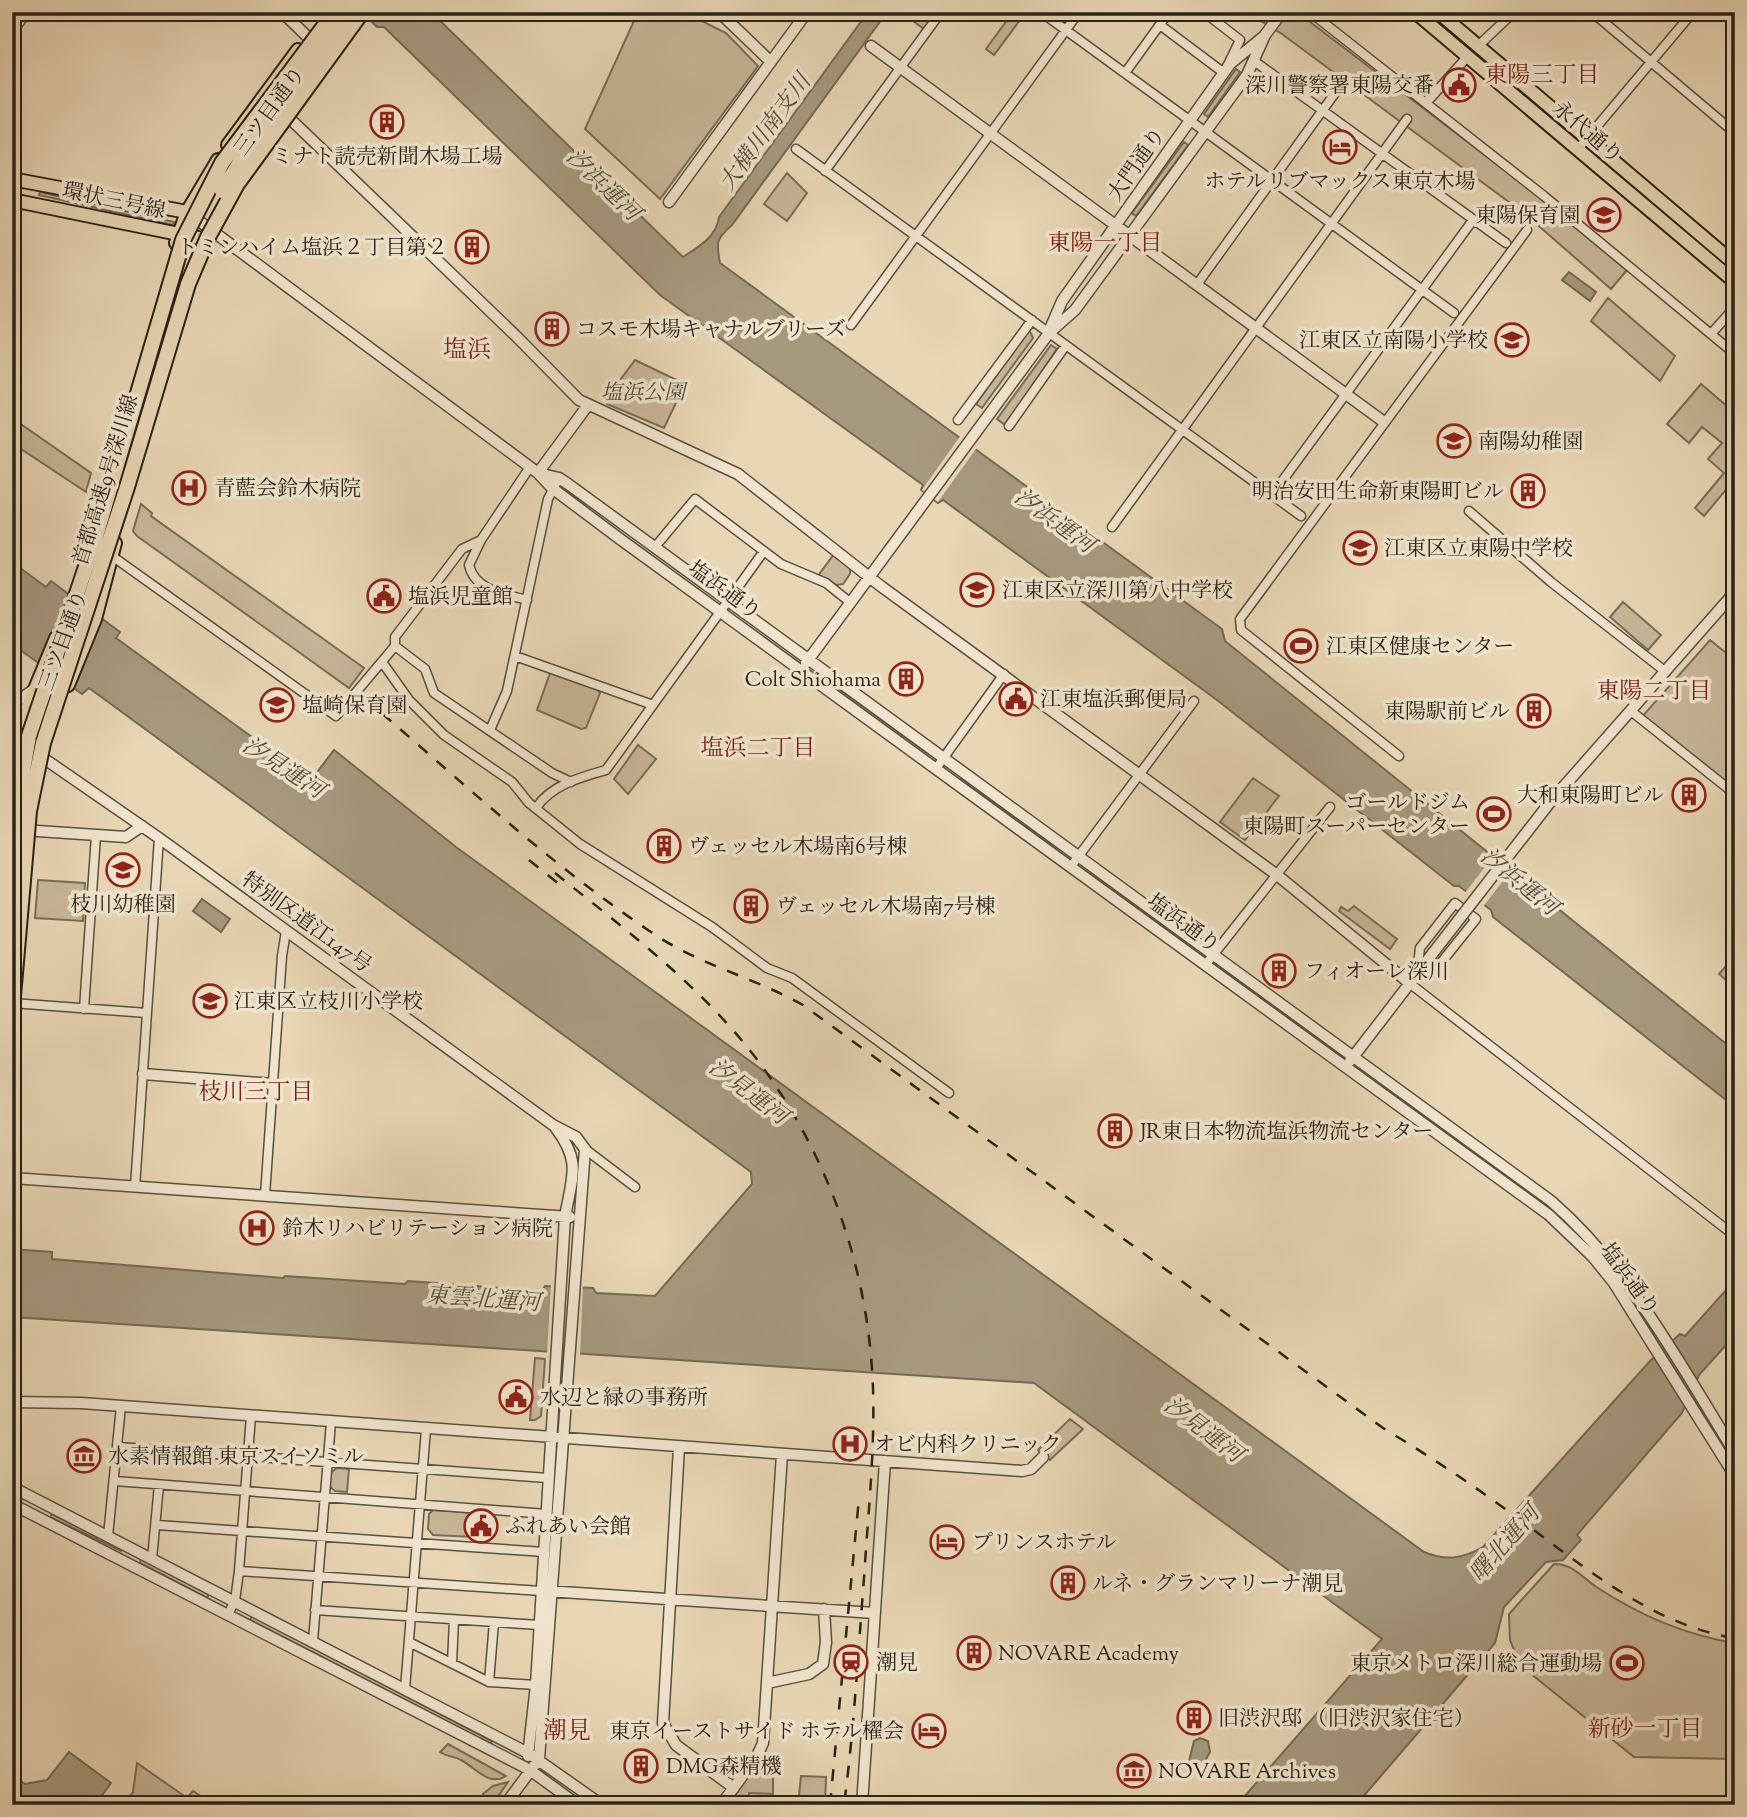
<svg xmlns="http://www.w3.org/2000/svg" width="1747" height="1817" viewBox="0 0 1747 1817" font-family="'Sorts Mill Goudy','Noto Serif JP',serif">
<rect width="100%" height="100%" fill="#e8d6b4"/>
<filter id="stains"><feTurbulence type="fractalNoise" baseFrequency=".00286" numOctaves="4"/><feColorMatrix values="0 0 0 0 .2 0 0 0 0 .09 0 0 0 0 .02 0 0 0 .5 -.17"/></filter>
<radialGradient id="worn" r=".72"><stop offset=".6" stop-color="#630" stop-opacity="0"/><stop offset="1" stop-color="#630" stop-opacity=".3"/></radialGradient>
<path fill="#c8b799" stroke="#796c58" stroke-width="2" d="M638 12H684L726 33 758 66 660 199 585 129Z
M901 12H937L924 29Z
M1013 12H1026L994 55 986 49Z
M1246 12H1297L1541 198 1627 270 1611 289 1525 214 1282 34Z
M1236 69 1240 72 1208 117 1204 114Z
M1184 142 1188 145 1136 216 1132 213Z
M787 173 807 193 787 221 764 204Z
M40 192 174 222 173 225 39 195Z
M1608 298 1675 356 1660 381 1591 321Z
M1029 330 1033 338 982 408 976 404Z
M1051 345 1057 349 1005 425 997 419Z
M635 360 685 384 664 428 607 404 606 399Z
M1701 384 1735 413V479L1704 516 1695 508 1724 473 1708 459 1722 443 1702 427 1689 443 1667 424Z
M12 418 91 473 86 492 12 443Z
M141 504 152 513 151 516 364 668 349 688 137 536 133 531Z
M834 554 850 566V574L843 584 836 585 818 576Z
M1623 602 1661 635 1648 650 1610 617Z
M1710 640 1735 660V794L1640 719Z
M550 673 597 689 600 693 586 728 581 729 537 710Z
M830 680 928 752 927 753 829 682Z
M638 745 656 759 628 794 614 779Z
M962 777 1056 846 1055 848 961 779Z
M1253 778 1279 796 1245 840 1220 822Z
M1092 872 1196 948 1195 950 1091 874Z
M38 880 85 883 83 921 35 918Z
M1354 906 1397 939 1390 949 1339 911 1341 907 1348 911Z
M1734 957 1735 972 1732 975 1735 988 1719 974Z
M1223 968 1330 1045 1222 969Z
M535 1358 545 1359 541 1416 535 1420H530Z
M1070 1419 1083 1429 1050 1460 1038 1450Z
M337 1468 349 1469 347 1492 335 1491 329 1486 330 1473Z
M433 1510 476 1513 474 1537 433 1535 428 1529 429 1514Z
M52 1514 121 1549V1551L50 1517Z
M141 1559 209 1594 207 1598 140 1563Z
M1554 1564C1571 1563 1582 1577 1595 1586 1637 1614 1685 1635 1735 1643V1759L1634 1757 1520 1665 1510 1640 1509 1614Z
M252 1616 492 1741 491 1744 250 1620Z
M448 1744 506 1776C489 1787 476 1768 461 1760 454 1756 447 1757 440 1752Z
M759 1758H773V1794L749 1793 748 1805H726Z
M137 1763 187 1798 193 1791 214 1805H124L133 1792Z
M801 1776 826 1777 825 1805H798Z
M508 1782 492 1805H484L483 1794 493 1786Z"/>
<path fill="#a7997f" stroke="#756955" stroke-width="2" d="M362 12H431L683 257C702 245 717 235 719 217L868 12H887L732 225C716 239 716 242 720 263L1222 629 1225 641 1735 1051V1107L1493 917 1491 910 1459 886H1454L1217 700 943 500 938 503 921 490 923 485 660 295 384 27H377Z
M1569 272 1596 292 1590 301 1562 280Z
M12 562 46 587 51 581 120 632 116 638 311 780 334 750 456 847 1424 1552C1446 1561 1462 1559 1483 1547L1650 1361 1680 1334 1685 1336 1735 1280V1335L1699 1375 1682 1413 1577 1535 1581 1540 1563 1560 1546 1562 1504 1607 1495 1643 1356 1805H1237L1382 1639 1034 1383 12 1317V1249L52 1252V1259L283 1278 285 1276 405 1284 408 1281 542 1291 545 1286 593 1288 596 1293 655 1296 752 1184 751 1172 89 688 82 694 16 647 20 641 12 635Z
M202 899 230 919 221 932 193 911Z
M1200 1738 1208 1741 1210 1752 1205 1761 1193 1766 1189 1761 1194 1741Z
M69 1752 111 1783 95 1805H12V1775L25 1784 47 1780Z"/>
<path fill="#e8d6b4" d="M961 435 978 446 938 502 922 490Z
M1495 854 1513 868 1482 908 1464 894Z
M551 1283 583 1284 580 1357 547 1355Z"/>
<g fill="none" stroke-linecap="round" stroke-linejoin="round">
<defs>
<path id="minor" d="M1041 12 1454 313
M1310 12 1544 196 1735 354
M1592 12 1735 133
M1734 12 1735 13
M1160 25 1224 73 1240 40 1204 12
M1478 46 1514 12
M1254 61 1506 243
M1125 73 1169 12
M1426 103 1468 56
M796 149 1301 516
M1578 149 1693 12
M825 171 941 12
M1198 283 1343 82
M851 325 1079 12
M1711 334 1735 307
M958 420 1032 320
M1009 426 1066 345
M1272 495 1473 220
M1469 511 1551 582 1666 672
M1112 527 1407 119
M481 540 469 565C475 591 505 594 527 600
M655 547 695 499 781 564 826 583 851 603
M112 556 336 716 395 646V637L462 549 481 540 530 467
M395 646 425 669 434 693 552 773 571 782
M515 656 653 705
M382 662 409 700 444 735 512 782 529 803 580 844 712 927 767 968 792 978 949 1093
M1631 711 1735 794
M490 730 507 691 548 499 559 478
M1399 756 1241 630 1240 619 1527 230
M937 767 1004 674
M536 808C551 785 581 777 606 770L764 551
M1072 865 1194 701
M1455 903 1476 919 1436 969 1417 973 1420 948Z
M1206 964 1330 807
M1408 982 1735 1236
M12 1003 147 1013
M84 1009 96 835
M585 1149 635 1187
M135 1187 159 838
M265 1195 282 956 286 931
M118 1447 548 1478
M115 1481 546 1514
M157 1525 544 1552
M108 1536 121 1406
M152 1559 159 1485
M239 1571 541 1591
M315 1610 539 1625
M228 1614 235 1601 239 1571 251 1416
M313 1641 331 1422
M411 1643 489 1682 536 1685
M452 1663 454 1620
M489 1682 494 1622
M405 1689 426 1429
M1423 1802 1426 1805"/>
<path id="tertiary" d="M282 12 317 46
M719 12 771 62
M12 31 26 12
M871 46 1384 422
M283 112 517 337 579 400 738 474 882 587 1277 875 1408 982
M669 202 807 12
M191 215 538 473 552 488 620 539 1549 1215 1593 1257 1614 1283 1735 1476
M1050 329 1062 301 1230 64 1263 37
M538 473 559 478 568 484 1551 1201C1631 1271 1680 1364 1735 1453
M538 473 588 405
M806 663 1049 333 1075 310 1247 75 1265 35 1282 12
M12 705 33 690
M36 753 159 838 553 1125 576 1137 585 1149 539 1759 505 1805
M1551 801 1735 592
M23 830 126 837 142 826
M1350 1061 1433 953
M143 1074 273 1084
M12 1178 570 1217
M12 1402 81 1403 1022 1471 1031 1469 1043 1457
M679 1447 663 1723 676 1745 734 1788
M12 1487 528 1753 602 1805
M12 1504 530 1770 578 1805
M547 1591 875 1613
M767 1683 809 1674 823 1664 826 1642 824 1609
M528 1756 536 1685 565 1217C572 1176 582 1162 555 1127
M721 1805 757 1756 763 1743 782 1454
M862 1805 885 1461"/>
<path id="primary" d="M1415 12 1735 282
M1438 12 1735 264
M228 145 298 50
M12 179 187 212
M12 200 208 240
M176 243 187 212 218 160
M68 685 95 619 115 543
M12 770 19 728 56 638"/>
</defs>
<use href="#minor" stroke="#5a4f3e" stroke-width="11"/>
<use href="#tertiary" stroke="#5a4f3e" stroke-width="13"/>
<use href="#primary" stroke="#2a2217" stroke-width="16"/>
<use href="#minor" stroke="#f0e4ce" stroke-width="8"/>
<use href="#tertiary" stroke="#f0e4ce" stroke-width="10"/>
<use href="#primary" stroke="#e8d6b4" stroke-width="12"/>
<path stroke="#2a2217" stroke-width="2.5" stroke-dasharray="12 12" stroke-linecap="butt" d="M364 698C458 778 550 865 654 934 700 965 755 978 803 1005L1383 1428C1426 1454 1467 1481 1508 1511 1576 1560 1649 1625 1735 1638
M529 860 559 884
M555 873C631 934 713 995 769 1076 833 1168 869 1276 873 1388 875 1451 868 1515 864 1578 858 1654 854 1730 844 1805
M830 1805 859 1498"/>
<defs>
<path id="tertiary-bridge" d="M1433 953 1551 801"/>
<path id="motorway-bridge" d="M222 191 274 108 348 12
M12 834 29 736 94 543 183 240 222 163 335 12
M12 1008 29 811 43 743 127 487 188 284 208 237 237 184 362 12"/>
</defs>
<use href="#tertiary-bridge" stroke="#5a4f3e" stroke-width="13" stroke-linecap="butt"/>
<use href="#motorway-bridge" stroke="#2a2217" stroke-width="18" stroke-linecap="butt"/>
<use href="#tertiary-bridge" stroke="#f0e4ce" stroke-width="10"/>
<use href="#motorway-bridge" stroke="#e8d6b4" stroke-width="14"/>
</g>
<defs>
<symbol id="civic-ring" viewBox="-11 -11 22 22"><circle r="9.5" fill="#f0e4ce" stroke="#8f2418" stroke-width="1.5"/><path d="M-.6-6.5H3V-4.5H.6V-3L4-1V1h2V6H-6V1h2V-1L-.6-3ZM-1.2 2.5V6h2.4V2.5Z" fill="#8f2418"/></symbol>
<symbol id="building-ring" viewBox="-11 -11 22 22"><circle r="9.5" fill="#f0e4ce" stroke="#8f2418" stroke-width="1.5"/><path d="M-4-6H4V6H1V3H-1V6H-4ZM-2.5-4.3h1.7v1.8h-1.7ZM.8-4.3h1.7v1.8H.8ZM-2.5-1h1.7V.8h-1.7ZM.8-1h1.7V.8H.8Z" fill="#8f2418"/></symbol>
<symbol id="hotel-ring" viewBox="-11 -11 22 22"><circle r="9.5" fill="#f0e4ce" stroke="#8f2418" stroke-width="1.5"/><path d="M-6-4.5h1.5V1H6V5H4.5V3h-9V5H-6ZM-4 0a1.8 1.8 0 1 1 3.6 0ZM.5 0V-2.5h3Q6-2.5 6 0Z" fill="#8f2418"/></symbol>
<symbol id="school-ring" viewBox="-11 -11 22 22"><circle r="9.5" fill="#f0e4ce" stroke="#8f2418" stroke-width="1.5"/><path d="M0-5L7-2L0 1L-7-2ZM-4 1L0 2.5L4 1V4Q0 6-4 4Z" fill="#8f2418"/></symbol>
<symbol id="hospital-ring" viewBox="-11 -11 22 22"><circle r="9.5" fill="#f0e4ce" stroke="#8f2418" stroke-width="1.5"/><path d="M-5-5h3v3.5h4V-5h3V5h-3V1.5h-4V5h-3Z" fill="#8f2418"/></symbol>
<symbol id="stadium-ring" viewBox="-11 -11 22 22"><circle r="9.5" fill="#f0e4ce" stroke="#8f2418" stroke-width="1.5"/><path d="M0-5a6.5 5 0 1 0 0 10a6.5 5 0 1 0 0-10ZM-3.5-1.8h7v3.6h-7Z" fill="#8f2418"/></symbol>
<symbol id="museum-ring" viewBox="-11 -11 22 22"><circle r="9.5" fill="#f0e4ce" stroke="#8f2418" stroke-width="1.5"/><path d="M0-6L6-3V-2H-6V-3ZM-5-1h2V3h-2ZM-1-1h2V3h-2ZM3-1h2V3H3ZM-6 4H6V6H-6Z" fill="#8f2418"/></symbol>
<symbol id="station-ring" viewBox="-11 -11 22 22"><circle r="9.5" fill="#f0e4ce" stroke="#8f2418" stroke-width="1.5"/><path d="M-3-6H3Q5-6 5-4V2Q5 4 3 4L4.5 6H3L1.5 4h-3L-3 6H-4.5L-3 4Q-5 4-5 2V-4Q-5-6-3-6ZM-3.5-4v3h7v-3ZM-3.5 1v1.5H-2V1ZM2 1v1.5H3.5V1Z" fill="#8f2418"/></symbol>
</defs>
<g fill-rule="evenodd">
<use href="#civic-ring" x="1440" y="66" width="38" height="38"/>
<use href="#building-ring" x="368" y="103" width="38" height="38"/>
<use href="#hotel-ring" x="1321" y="128" width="38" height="38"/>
<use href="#school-ring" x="1585" y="196" width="38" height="38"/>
<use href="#building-ring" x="453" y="228" width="38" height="38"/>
<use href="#building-ring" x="533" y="310" width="38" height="38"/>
<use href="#school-ring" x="1493" y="321" width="38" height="38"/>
<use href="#school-ring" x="1435" y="422" width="38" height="38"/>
<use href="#hospital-ring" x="170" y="469" width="38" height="38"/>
<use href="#building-ring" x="1509" y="472" width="38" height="38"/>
<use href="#school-ring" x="1341" y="529" width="38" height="38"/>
<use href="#school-ring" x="958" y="571" width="38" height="38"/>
<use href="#civic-ring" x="365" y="577" width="38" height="38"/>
<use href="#stadium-ring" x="1282" y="627" width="38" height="38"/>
<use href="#building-ring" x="887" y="660" width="38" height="38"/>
<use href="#civic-ring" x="997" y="680" width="38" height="38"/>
<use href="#school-ring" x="258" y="686" width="38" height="38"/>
<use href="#building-ring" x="1515" y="692" width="38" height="38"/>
<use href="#building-ring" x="1670" y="776" width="38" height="38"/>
<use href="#stadium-ring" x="1475" y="795" width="38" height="38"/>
<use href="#building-ring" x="645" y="827" width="38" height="38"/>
<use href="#school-ring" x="104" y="851" width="38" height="38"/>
<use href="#building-ring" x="732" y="887" width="38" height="38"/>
<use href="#building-ring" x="1260" y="952" width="38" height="38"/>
<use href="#school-ring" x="191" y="982" width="38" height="38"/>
<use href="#building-ring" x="1096" y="1112" width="38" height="38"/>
<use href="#hospital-ring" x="238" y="1209" width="38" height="38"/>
<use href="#civic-ring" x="497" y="1378" width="38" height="38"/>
<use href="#hospital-ring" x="831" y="1425" width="38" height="38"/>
<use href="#museum-ring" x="65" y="1437" width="38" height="38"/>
<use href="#civic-ring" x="462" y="1507" width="38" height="38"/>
<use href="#hotel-ring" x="928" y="1523" width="38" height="38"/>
<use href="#building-ring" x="1049" y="1564" width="38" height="38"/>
<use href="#building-ring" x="955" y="1634" width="38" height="38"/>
<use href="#station-ring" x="832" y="1643" width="38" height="38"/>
<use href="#stadium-ring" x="1608" y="1644" width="38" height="38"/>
<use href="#building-ring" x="1175" y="1699" width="38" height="38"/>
<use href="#hotel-ring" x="910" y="1712" width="38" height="38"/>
<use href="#building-ring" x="622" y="1747" width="38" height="38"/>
<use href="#museum-ring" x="1115" y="1752" width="38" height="38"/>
</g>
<g text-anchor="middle" stroke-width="7" stroke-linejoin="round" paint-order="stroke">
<g font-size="21" fill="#2a2217" stroke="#f0e4ce" text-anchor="start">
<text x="1434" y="92" text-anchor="end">深川警察署東陽交番</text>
<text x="387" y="163" text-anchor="middle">ミナト読売新聞木場工場</text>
<text x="1340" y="188" text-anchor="middle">ホテルリブマックス東京木場</text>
<text x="1580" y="222" text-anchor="end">東陽保育園</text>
<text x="448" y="254" text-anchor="end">トミンハイム塩浜２丁目第２</text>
<text x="576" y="336">コスモ木場キャナルブリーズ</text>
<text x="1488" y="347" text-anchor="end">江東区立南陽小学校</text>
<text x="1478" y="448">南陽幼稚園</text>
<text x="214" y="495">青藍会鈴木病院</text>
<text x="1504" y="498" text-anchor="end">明治安田生命新東陽町ビル</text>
<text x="1384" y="555">江東区立東陽中学校</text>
<text x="1002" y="597">江東区立深川第八中学校</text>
<text x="408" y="603">塩浜児童館</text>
<text x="1326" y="653">江東区健康センター</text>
<text x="881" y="686" text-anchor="end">Colt Shiohama</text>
<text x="1040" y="706">江東塩浜郵便局</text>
<text x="302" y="712">塩崎保育園</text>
<text x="1510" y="718" text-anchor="end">東陽駅前ビル</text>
<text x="1664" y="802" text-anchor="end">大和東陽町ビル</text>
<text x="1470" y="809" text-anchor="end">ゴールドジム<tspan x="1470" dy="24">東陽町スーパーセンター</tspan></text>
<text x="688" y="853">ヴェッセル木場南6号棟</text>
<text x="123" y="911" text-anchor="middle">枝川幼稚園</text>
<text x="776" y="913">ヴェッセル木場南7号棟</text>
<text x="1304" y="978">フィオーレ深川</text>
<text x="234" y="1008">江東区立枝川小学校</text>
<text x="1140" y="1138">JR東日本物流塩浜物流センター</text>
<text x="282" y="1235">鈴木リハビリテーション病院</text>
<text x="540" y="1404">水辺と緑の事務所</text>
<text x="874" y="1451">オビ内科クリニック</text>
<text x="108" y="1463">水素情報館 東京スイソミル</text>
<text x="505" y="1533">ふれあい会館</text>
<text x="972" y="1549">プリンスホテル</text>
<text x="1092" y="1590">ルネ・グランマリーナ潮見</text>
<text x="998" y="1660">NOVARE Academy</text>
<text x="876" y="1669">潮見</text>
<text x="1602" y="1670" text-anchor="end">東京メトロ深川総合運動場</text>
<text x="1218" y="1725">旧渋沢邸 （旧渋沢家住宅）</text>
<text x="904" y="1738" text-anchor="end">東京イーストサイド ホテル櫂会</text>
<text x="666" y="1773">DMG森精機</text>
<text x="1158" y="1778">NOVARE Archives</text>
</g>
<g font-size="21" fill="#2a2217" stroke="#f0e4ce">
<text transform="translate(269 111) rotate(-54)" y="7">三ツ目通り</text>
<text transform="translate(1588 132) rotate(40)" y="7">永代通り</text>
<text transform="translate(1136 164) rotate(-55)" y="7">大門通り</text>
<text transform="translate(114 200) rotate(12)" y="7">環状三号線</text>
<text transform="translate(105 480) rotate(-73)" y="7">首都高速9号深川線</text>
<text transform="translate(725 590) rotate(36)" y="7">塩浜通り</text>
<text transform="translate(63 640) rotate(-70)" y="7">三ツ目通り</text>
<text transform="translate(307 922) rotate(36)" y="7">特別区道江147号</text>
<text transform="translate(1184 923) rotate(36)" y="7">塩浜通り</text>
<text transform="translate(1630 1279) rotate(54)" y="7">塩浜通り</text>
</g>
<g font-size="21" font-style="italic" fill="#524738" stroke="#f0e4ce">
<text x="643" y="399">塩浜公園</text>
</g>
<g font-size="23" fill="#7a1f14" stroke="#f0e4ce">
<text x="1542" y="82">東陽三丁目</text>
<text x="1105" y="250">東陽一丁目</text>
<text x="1654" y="698">東陽二丁目</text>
<text x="758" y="755">塩浜二丁目</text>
<text x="256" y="1099">枝川三丁目</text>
<text x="1645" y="1736">新砂一丁目</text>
</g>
<g font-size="23" font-style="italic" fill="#564c3b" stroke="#f0e4ce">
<text transform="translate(764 132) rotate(-54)" y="8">大横川南支川</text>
<text transform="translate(604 184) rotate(44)" y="8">汐浜運河</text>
<text transform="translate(1055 520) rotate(36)" y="8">汐浜運河</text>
<text transform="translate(284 767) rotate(33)" y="8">汐見運河</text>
<text transform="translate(1520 881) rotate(39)" y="8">汐浜運河</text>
<text transform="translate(749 1091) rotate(37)" y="8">汐見運河</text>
<text transform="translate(483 1298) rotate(4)" y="8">東雲北運河</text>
<text transform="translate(1204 1429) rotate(37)" y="8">汐見運河</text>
<text transform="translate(1504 1543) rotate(-49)" y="8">曙北運河</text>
</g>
<g font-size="24" fill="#7a1f14" stroke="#f0e4ce">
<text x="467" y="357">塩浜</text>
<text x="567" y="1738">潮見</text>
</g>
</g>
<rect width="1747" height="1817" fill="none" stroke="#e8d6b4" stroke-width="42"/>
<rect x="14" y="14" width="1719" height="1789" fill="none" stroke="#2a2217" stroke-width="3.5"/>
<rect x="21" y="21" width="1705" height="1775" fill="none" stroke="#2a2217" stroke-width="2"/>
<rect width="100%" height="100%" filter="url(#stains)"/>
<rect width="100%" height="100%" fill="url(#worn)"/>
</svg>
